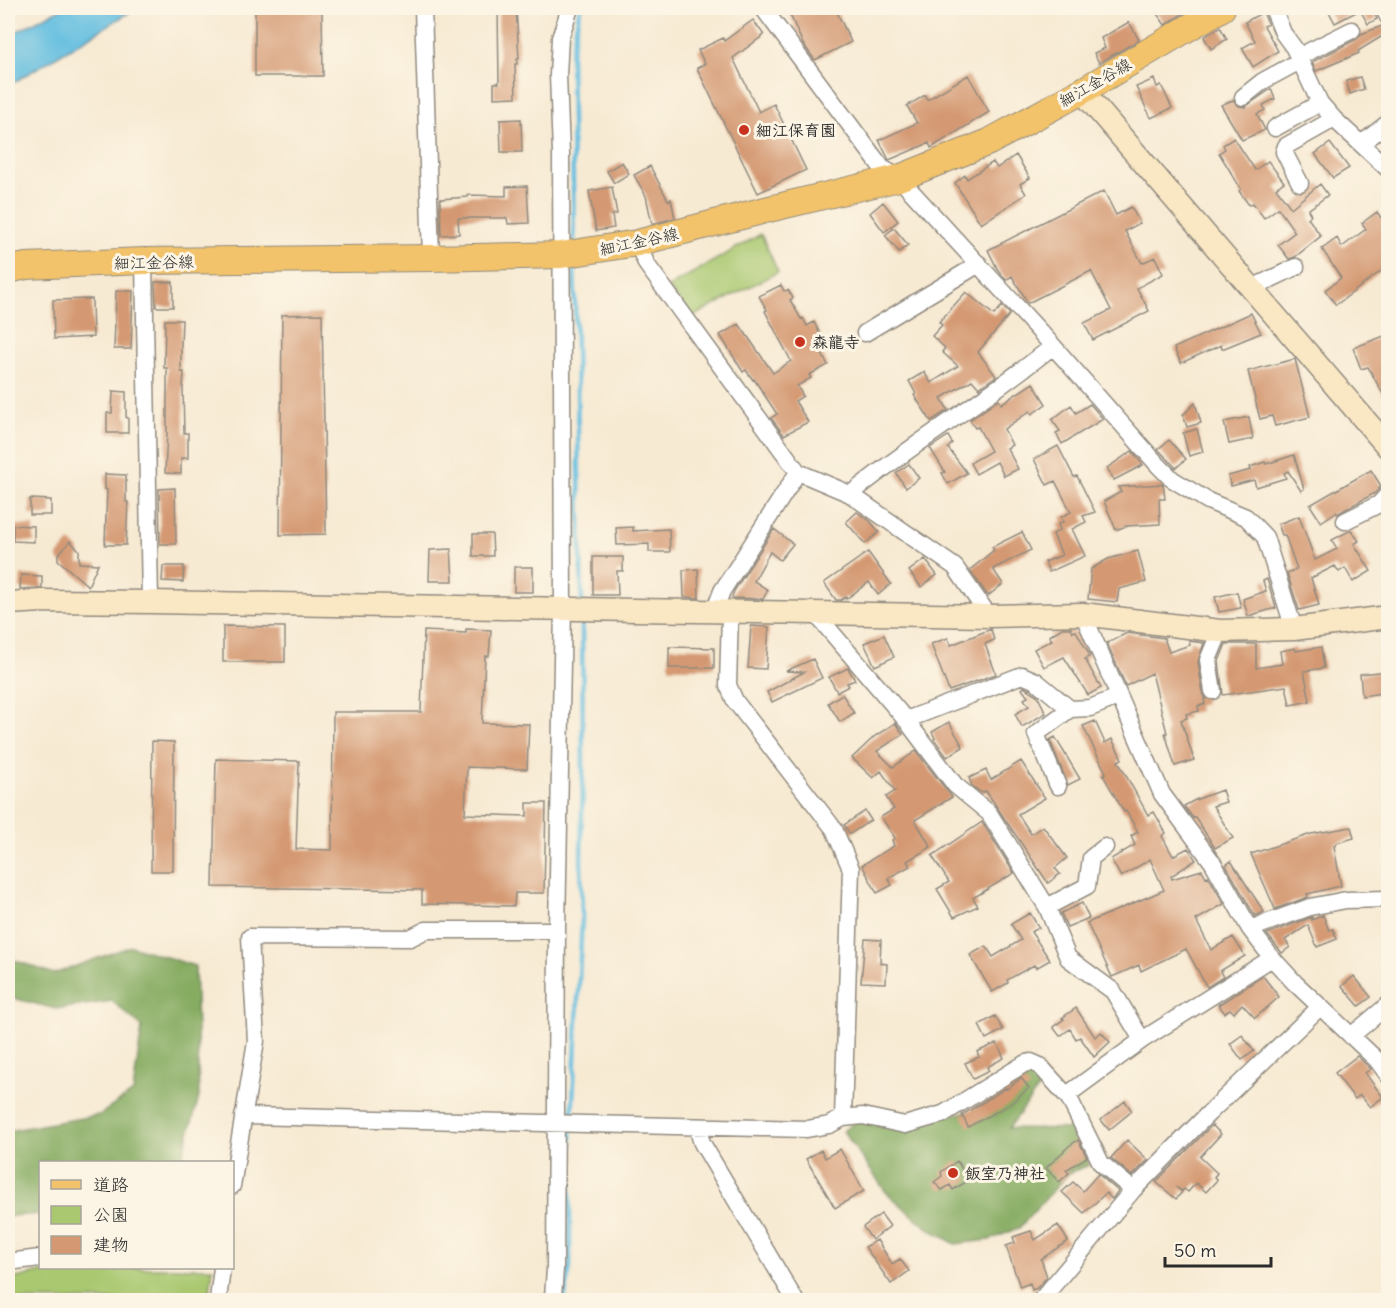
<svg xmlns="http://www.w3.org/2000/svg" width="1396" height="1308" viewBox="0 0 1396 1308" font-family="Delius,'Klee One',sans-serif">
<rect width="100%" height="100%" fill="#fcf5e5"/>
<filter id="ink" filterUnits="userSpaceOnUse"><feTurbulence type="fractalNoise" baseFrequency=".0167" numOctaves="2"/><feDisplacementMap in="SourceGraphic" scale="12" xChannelSelector="R" yChannelSelector="G"/><feConvolveMatrix kernelMatrix="1 2 1 2 8 2 1 2 1" color-interpolation-filters="sRGB"/></filter>
<filter id="wash" filterUnits="userSpaceOnUse"><feTurbulence type="fractalNoise" baseFrequency=".008" numOctaves="4" result="noise"/><feDisplacementMap in="SourceGraphic" scale="24" xChannelSelector="R" yChannelSelector="G"/><feGaussianBlur stdDeviation="1.35" result="paint"/><feColorMatrix in="noise" values="0 0 0 0 0 0 0 0 0 0 0 0 0 0 0 0 0 1.4 0 .05"/><feComposite in="paint" operator="in"/></filter>
<g filter="url(#wash)">
<rect width="100%" height="100%" fill="#f7ead3"/>
<path fill="#a9c870" stroke="#6a7a4e" stroke-width="1.5" d="M761 234 778 272 692 317 668 287Z
M58 1268H213L209 1300H8V1280Z"/>
<path fill="#86ac62" stroke="#586c46" stroke-width="1.5" d="M131 946 195 966 199 1097 181 1162H40V1214L8 1216V1131L99 1115 133 1092 142 1027 112 1001 56 1009 8 997V958L54 974Z
M1040 1066 1043 1082 1009 1128 1079 1129 1089 1165 1069 1173 1019 1228 989 1240 955 1244 925 1226 886 1192 843 1131 863 1116 925 1120 981 1109Z"/>
<path fill="#62bee0" stroke="#467486" stroke-width="1.5" d="M62 8H137L8 86V36Z"/>
<g fill="none" stroke-linecap="round" stroke-linejoin="round">
<path stroke="#62bee0" stroke-width="4.5" d="M574 246 571 54 580 8
M574 260 582 603
M564 1300 570 1267V1162L582 918 581 859 583 770 582 617"/>
</g>
<g id="blocks">
<path fill="#d49972" d="M255 8H322L323 76H255Z
M498 8H516L519 59H517V64H515L516 97 494 98V83H499Z
M787 8H835L851 42 815 60 803 44Z
M1153 8H1192L1165 25Z
M1327 8H1372L1377 19 1368 24 1360 10 1335 23Z
M1263 12 1268 24 1264 26 1278 51 1253 67 1242 48 1255 41 1245 22Z
M753 20 764 35 733 58 759 112 774 104 806 170 758 193 697 68 705 64 698 50 723 38 724 41Z
M1129 22 1139 40 1099 63 1094 53 1105 48 1101 38Z
M1382 26 1389 27V32L1358 51 1359 53 1316 71 1312 62 1357 39 1361 34Z
M1220 27 1227 39 1211 49 1204 37Z
M968 75 989 112 931 148 929 143 889 160 879 140 917 123 907 106 925 95 927 100Z
M1360 77 1364 89 1350 94 1346 81Z
M1154 79 1157 87 1161 85 1172 108 1151 118 1136 87Z
M1271 89 1275 99 1263 105 1265 110 1257 114 1265 130 1242 140 1221 105 1233 100 1239 106 1245 107Z
M521 119 522 152H501L500 120Z
M1234 138 1255 170 1268 161 1284 182 1276 188 1291 208 1320 184 1328 195 1308 210 1311 215 1308 218 1321 236 1295 257 1289 259 1278 245 1295 232 1278 208 1264 218 1253 203 1249 205 1239 191 1241 189 1219 153 1225 149 1223 145Z
M1330 143 1349 168 1333 178 1315 154Z
M1016 155 1030 178 1020 184 1026 194 981 224 955 183 965 175 967 179 993 162 997 168Z
M622 162 629 174 614 183 607 171Z
M650 166 668 200 671 199 675 218 652 224 646 196 634 175Z
M527 186 529 223 508 224 507 218H458L459 234 441 235 440 199 468 197V195L506 196V187Z
M612 187 617 214 612 215 614 228 596 231 589 191Z
M1104 191 1116 215 1131 207 1140 223 1125 231 1142 263 1155 257 1163 274 1137 288 1149 311 1093 340 1084 323 1111 310 1091 271 1028 303 1012 276 1006 280 998 270 988 250Z
M883 202 898 221 884 232 870 213Z
M1377 212 1389 229V265L1336 305 1325 290 1341 278 1322 249 1337 238 1342 247 1366 229 1362 223Z
M894 228 908 245 899 252 885 235Z
M155 282H173V307H156Z
M781 285 784 291 788 290 793 298 790 300 801 319 803 318 807 326 814 322 821 336 817 338 821 346 818 347 828 365 809 375 811 378 797 386 803 396 795 401 808 422 784 435 771 418 777 414 754 379 753 380 746 370 743 372 720 335 739 324 773 373 791 361 765 311 767 310 759 296Z
M116 291H133L131 349H114Z
M966 292 994 315 1002 306 1010 314 978 352 996 376 979 388 972 380 941 398 948 410 931 421 914 395 916 394 909 381 924 372 931 383 958 366 942 352 945 348 932 336 942 325 939 322Z
M92 299 93 337 54 339 53 300Z
M1251 313 1261 333 1222 349 1221 345 1181 363 1174 348Z
M322 314 326 534 280 535 282 315Z
M165 320H182L181 345V372H184L183 389 184 433H188V458H181V474L165 473 167 433V368H164Z
M1389 334V405L1368 367 1361 369 1353 348Z
M1295 359 1310 417 1275 426 1272 416 1260 419 1248 371Z
M1033 383 1046 404 1032 414 1030 411 1004 429 1012 445 1007 448 1018 469 1004 476 997 462 976 474 970 463 991 451 978 427 975 428 970 420 999 400 1001 404Z
M113 391 126 392V417L128 418V433H107V413H112Z
M1195 403 1201 423 1187 427 1183 415Z
M1090 404 1103 419 1062 444 1056 433 1060 431 1052 420 1071 405 1076 413Z
M1249 417 1253 439 1229 444 1224 422Z
M1197 429 1203 452 1189 456 1183 433Z
M948 436 952 443 948 448 967 473 948 484 942 473 945 472 930 448Z
M1169 440 1186 459 1176 468 1158 449Z
M1058 446 1074 477 1077 476 1095 512 1083 516 1086 522 1072 529 1085 556 1049 572 1045 562 1062 555 1053 534 1060 530 1058 524 1063 522 1061 517 1071 512 1055 481 1047 485 1034 459Z
M1132 451 1143 465 1114 480 1107 468Z
M1294 455 1304 489 1301 491 1288 471 1284 473 1286 478 1256 487 1254 480 1231 486 1228 476 1251 470 1250 467 1265 462 1266 464Z
M909 464 919 478 906 488 896 473Z
M1371 470 1381 486 1375 493 1337 514 1336 512 1321 522 1310 505Z
M105 474 126 475V502H128L126 545H105L107 490 105 489Z
M1163 484 1165 499H1159L1160 524 1126 526 1116 530 1104 501 1121 492 1118 487Z
M175 488 176 544H160L159 489Z
M30 499 51 500V515H30Z
M857 512 870 521 879 532 865 544 846 522Z
M1299 516 1315 560 1337 549 1332 540 1351 530 1359 541 1354 544 1371 571 1353 582 1345 568 1339 572 1335 566 1311 578 1319 605 1299 610 1287 573 1297 569 1285 535H1282L1278 524Z
M13 525 34 526V542L13 541Z
M633 527V531L669 529 670 552H649V544L617 545 616 528Z
M774 529 793 544 780 560 770 552 754 581 768 590 763 599 734 598 732 597 734 591Z
M1022 532 1031 550 993 569 1003 584 988 596 970 570 994 550 992 547Z
M473 534H492L493 556H473Z
M70 541 79 550V563L98 564 88 586 58 560V555Z
M451 549 453 581H429L430 550Z
M1138 551 1146 582 1119 589 1117 602 1088 599 1091 569 1108 559Z
M868 552 891 584 878 595 869 582 846 599V597L841 600H836L824 583Z
M593 557H623V571H617L618 595H593Z
M925 559 937 575 921 587 909 571Z
M163 566H184L183 582 162 581Z
M514 567H533V592H514Z
M698 569 699 598 684 597 683 570Z
M21 575 42 576V588L20 589Z
M1267 579 1276 608 1248 616 1243 599 1266 591 1263 581Z
M1237 592 1241 608 1219 612 1215 597Z
M223 626 285 627V662H223Z
M751 626 769 627 766 669 748 668Z
M1062 628H1071L1073 632 1076 631 1090 656 1085 659 1101 688 1088 695 1064 657 1044 667 1034 649 1052 640 1049 636Z
M466 629 491 630 489 656H485L482 723 529 724 527 769 467 767 465 814 527 816V803H546L544 893H515L514 906 422 904V890L213 887 216 759 299 761 296 849 332 850 333 712H421L424 631 466 633Z
M991 629 994 640 985 644 996 674 949 691 931 644 948 638 951 645Z
M1127 633 1164 638 1169 652 1190 645 1189 641 1204 643 1198 662 1203 693 1206 699H1204L1205 704 1198 706 1199 711 1186 714 1187 718 1181 720 1194 760 1175 766 1165 733H1167L1152 673 1126 686 1107 643Z
M884 635 894 657 875 666 864 643Z
M1226 644H1256V668L1282 664 1280 651 1295 648 1296 651 1321 647 1324 668 1304 671 1310 701 1290 705 1286 686 1223 695 1219 661Z
M669 647 714 648V668H669Z
M813 659 822 678 772 702 767 692 804 672 786 671Z
M848 668 855 680 847 683 849 686 837 692 829 677Z
M1389 671V692L1362 696 1360 674Z
M1024 687 1037 695 1046 713 1022 727 1015 714 1029 706 1024 699 1028 697 1022 689Z
M842 694 854 713 840 722 828 703Z
M1095 721 1105 743 1112 739 1122 759 1118 761 1148 815 1154 812 1166 833 1162 836 1173 856 1188 848 1196 860 1171 876 1172 879 1202 870 1206 877 1208 876 1224 904 1196 920 1211 950 1233 937 1245 956 1220 971 1223 977 1207 987 1186 949 1141 971 1139 965 1112 977 1087 923 1164 890 1150 859 1121 877 1111 859 1135 845 1131 836 1138 832 1126 811 1124 812 1103 775 1106 773 1083 726Z
M949 722 963 747 947 757 934 739 935 738 932 732Z
M895 723 903 734 877 751 893 767 916 751 952 797 915 820 931 847 907 861 910 866 888 878 892 885 877 893 862 865 894 846 892 840 895 838 881 817 894 809 886 797 895 791 881 771 873 778 852 758 875 736Z
M1055 737 1080 779 1068 785 1050 740Z
M152 741 174 742 173 871H151Z
M1021 761 1045 798 1018 814 1031 834 1043 826 1067 858 1055 868 1060 874 1048 883 986 791 982 793 972 786 969 778 986 770 991 780Z
M1222 790 1226 802 1213 806 1233 838 1215 848 1195 817 1193 818 1184 806 1195 800Z
M865 811 871 820 850 834 844 825Z
M982 822 1014 873 973 898 978 906 954 917 937 889 949 882 932 856Z
M1351 827 1354 838 1336 843V845L1334 846 1341 886 1307 894 1308 897 1275 909 1251 854 1311 834Z
M1231 861 1264 912 1262 913 1255 916 1226 865Z
M1082 903 1089 918 1067 927 1061 913Z
M1030 913 1039 928 1031 932 1050 960 1036 968 1034 965 1007 980 1008 983 992 992 970 955 986 946 993 957 1021 940 1011 924Z
M1323 915 1329 930 1333 929 1337 939 1317 947 1308 925 1285 940 1290 947 1282 953 1267 934 1312 917V920Z
M865 939 881 940 880 963 887 964 886 983 861 982Z
M1263 976 1279 997 1255 1018 1242 1004 1234 1013 1230 1009 1225 1013 1218 1005Z
M1354 976 1371 997 1359 1006 1342 986Z
M1076 1008 1095 1037 1101 1032 1110 1042 1094 1057 1080 1037 1076 1039 1070 1029 1060 1036 1053 1027 1064 1019 1062 1018Z
M995 1016 1003 1030 986 1039 979 1025Z
M1242 1035 1254 1051 1242 1060 1230 1044Z
M997 1043 1004 1058 987 1067 989 1071 973 1079 965 1063 979 1057 977 1052Z
M1357 1056 1371 1069 1365 1073 1383 1097 1370 1107 1360 1095 1355 1099 1335 1073Z
M1021 1078 1029 1088 1009 1105 968 1127 962 1115 1006 1088 1007 1089Z
M1125 1101 1132 1111 1109 1130 1101 1120Z
M1212 1125 1221 1134 1200 1157 1217 1173 1214 1177 1217 1180 1206 1192 1196 1183 1188 1192 1184 1189 1182 1191 1176 1187 1182 1192 1176 1199 1156 1182Z
M1078 1140 1087 1157 1066 1170 1069 1173 1059 1182 1046 1168 1069 1146Z
M1127 1140 1148 1160 1132 1176 1111 1158Z
M840 1149 864 1191 835 1208 806 1159 821 1150 825 1158Z
M957 1161 969 1180 953 1190 950 1185 942 1190 934 1182 942 1176 941 1172Z
M1098 1174 1118 1191 1112 1199 1106 1193 1084 1213 1062 1192 1073 1182 1083 1191Z
M881 1214 890 1226 872 1240 863 1227Z
M1058 1225 1068 1241 1041 1259 1047 1277 1037 1288 1032 1290 1030 1283 1020 1287 1006 1246 1015 1243 1013 1237 1031 1231 1035 1240Z
M877 1240 892 1264 900 1259 909 1271 891 1284 865 1247Z"/>
</g>
</g>
<g filter="url(#ink)">
<use href="#blocks" fill-opacity="0" stroke="#918a7f" stroke-width="1.5"/>
<g fill="none" stroke-linecap="round" stroke-linejoin="round">
<defs>
<path id="street" d="M423 8 431 258
M763 8 882 168 899 178 1053 346 1158 465 1172 479 1208 501 1246 517 1265 537 1294 629
M1273 8 1283 33 1294 48 1320 103 1334 119 1388 169
M1384 8 1388 17
M1298 57 1352 30
M1243 97 1263 81 1300 61
M1275 128 1320 103
M1361 144 1388 123
M1300 183 1284 152 1286 146 1334 119
M637 243 647 265 798 472 850 494 955 567 989 616
M144 261 150 602
M1252 288 1296 267
M865 333 979 264
M851 494C915 441 988 399 1053 346
M1345 521 1379 504 1388 494
M714 612 722 591 798 472
M730 613 728 685 735 701 834 829 851 869 843 1118
M815 613 906 720 955 785 989 813 1047 907 1068 958 1113 991 1142 1040
M1083 614 1162 794 1213 863 1250 929 1272 958 1295 983 1377 1060 1388 1075
M1213 691 1208 660 1220 631
M906 720 1022 675 1036 681 1070 709 1090 708 1118 697
M1058 786 1036 734 1070 709
M1047 907 1087 886 1091 858 1105 847
M1250 929 1310 907 1346 900 1388 899
M1351 1036 1388 1005
M1067 1095 1142 1040 1272 958
M243 1116 807 1129 829 1125 843 1118 863 1116 905 1125 943 1114 1024 1064 1031 1062 1040 1066 1069 1098 1101 1163 1133 1190
M697 1127 702 1143 795 1300
M232 1186 256 1041 250 937 410 938 426 930H557
M8 1262 40 1258
M218 1300 222 1268
M549 1300 553 1297 555 1269 557 930 563 608 561 153 558 75 560 38 570 8
M1041 1300 1133 1190 1208 1114 1320 1007"/>
<path id="secondary" d="M1082 91 1388 447
M8 603 43 601 150 602 989 616 1083 614 1220 631 1294 629 1388 617"/>
<path id="primary" d="M8 270 26 266 144 261 431 258 561 255 637 243 769 209 899 178 989 142 1082 91 1222 8"/>
</defs>
<use href="#street" stroke="#918a7f" stroke-width="19"/>
<use href="#secondary" stroke="#918a7f" stroke-width="25"/>
<use href="#primary" stroke="#918a7f" stroke-width="28"/>
<use href="#street" stroke="#fff" stroke-width="16"/>
<use href="#secondary" stroke="#fae7c3" stroke-width="22"/>
<use href="#primary" stroke="#f2c36a" stroke-width="26"/>
</g>
</g>
<g fill="#c8321e" stroke="#fcf5e5" stroke-width="2">
<circle cx="744" cy="130" r="6"/>
<circle cx="800" cy="342" r="6"/>
<circle cx="953" cy="1173" r="6"/>
</g>
<g text-anchor="middle" stroke-width="6" stroke-linejoin="round" paint-order="stroke">
<g font-size="16" fill="#2b2b2b" stroke="#fcf5e5">
<text transform="translate(1095 82) rotate(-30)" y="6">細江金谷線</text>
<text transform="translate(639 241) rotate(-12)" y="6">細江金谷線</text>
<text transform="translate(154 262) rotate(-1)" y="6">細江金谷線</text>
</g>
<g font-size="16" font-weight="bold" fill="#2b2b2b" stroke="#fcf5e5" text-anchor="start">
<text x="756" y="136">細江保育園</text>
<text x="812" y="348">森龍寺</text>
<text x="965" y="1179">飯室乃神社</text>
</g>
</g>
<rect width="1396" height="1308" fill="none" stroke="#fcf5e5" stroke-width="30"/>
<rect x="39" y="1161" width="195" height="108" fill="#fcf5e5" stroke="#a8a49b" stroke-width="1.5"/>
<rect x="51" y="1180" width="30" height="9" fill="#f2c36a" stroke="#a8a49b" stroke-width="1.5"/>
<text x="93" y="1191" font-size="18" fill="#2b2b2b">道路</text>
<rect x="51" y="1206" width="30" height="18" fill="#a9c870" stroke="#a8a49b" stroke-width="1.5"/>
<text x="93" y="1221" font-size="18" fill="#2b2b2b">公園</text>
<rect x="51" y="1236" width="30" height="18" fill="#d49972" stroke="#a8a49b" stroke-width="1.5"/>
<text x="93" y="1251" font-size="18" fill="#2b2b2b">建物</text>
<path d="M1165 1257v9h106v-9" fill="none" stroke="#2b2b2b" stroke-width="3"/>
<text x="1174" y="1257" font-size="18" fill="#2b2b2b" stroke="#fcf5e5" stroke-width="4.5" paint-order="stroke">50 m</text>
</svg>
